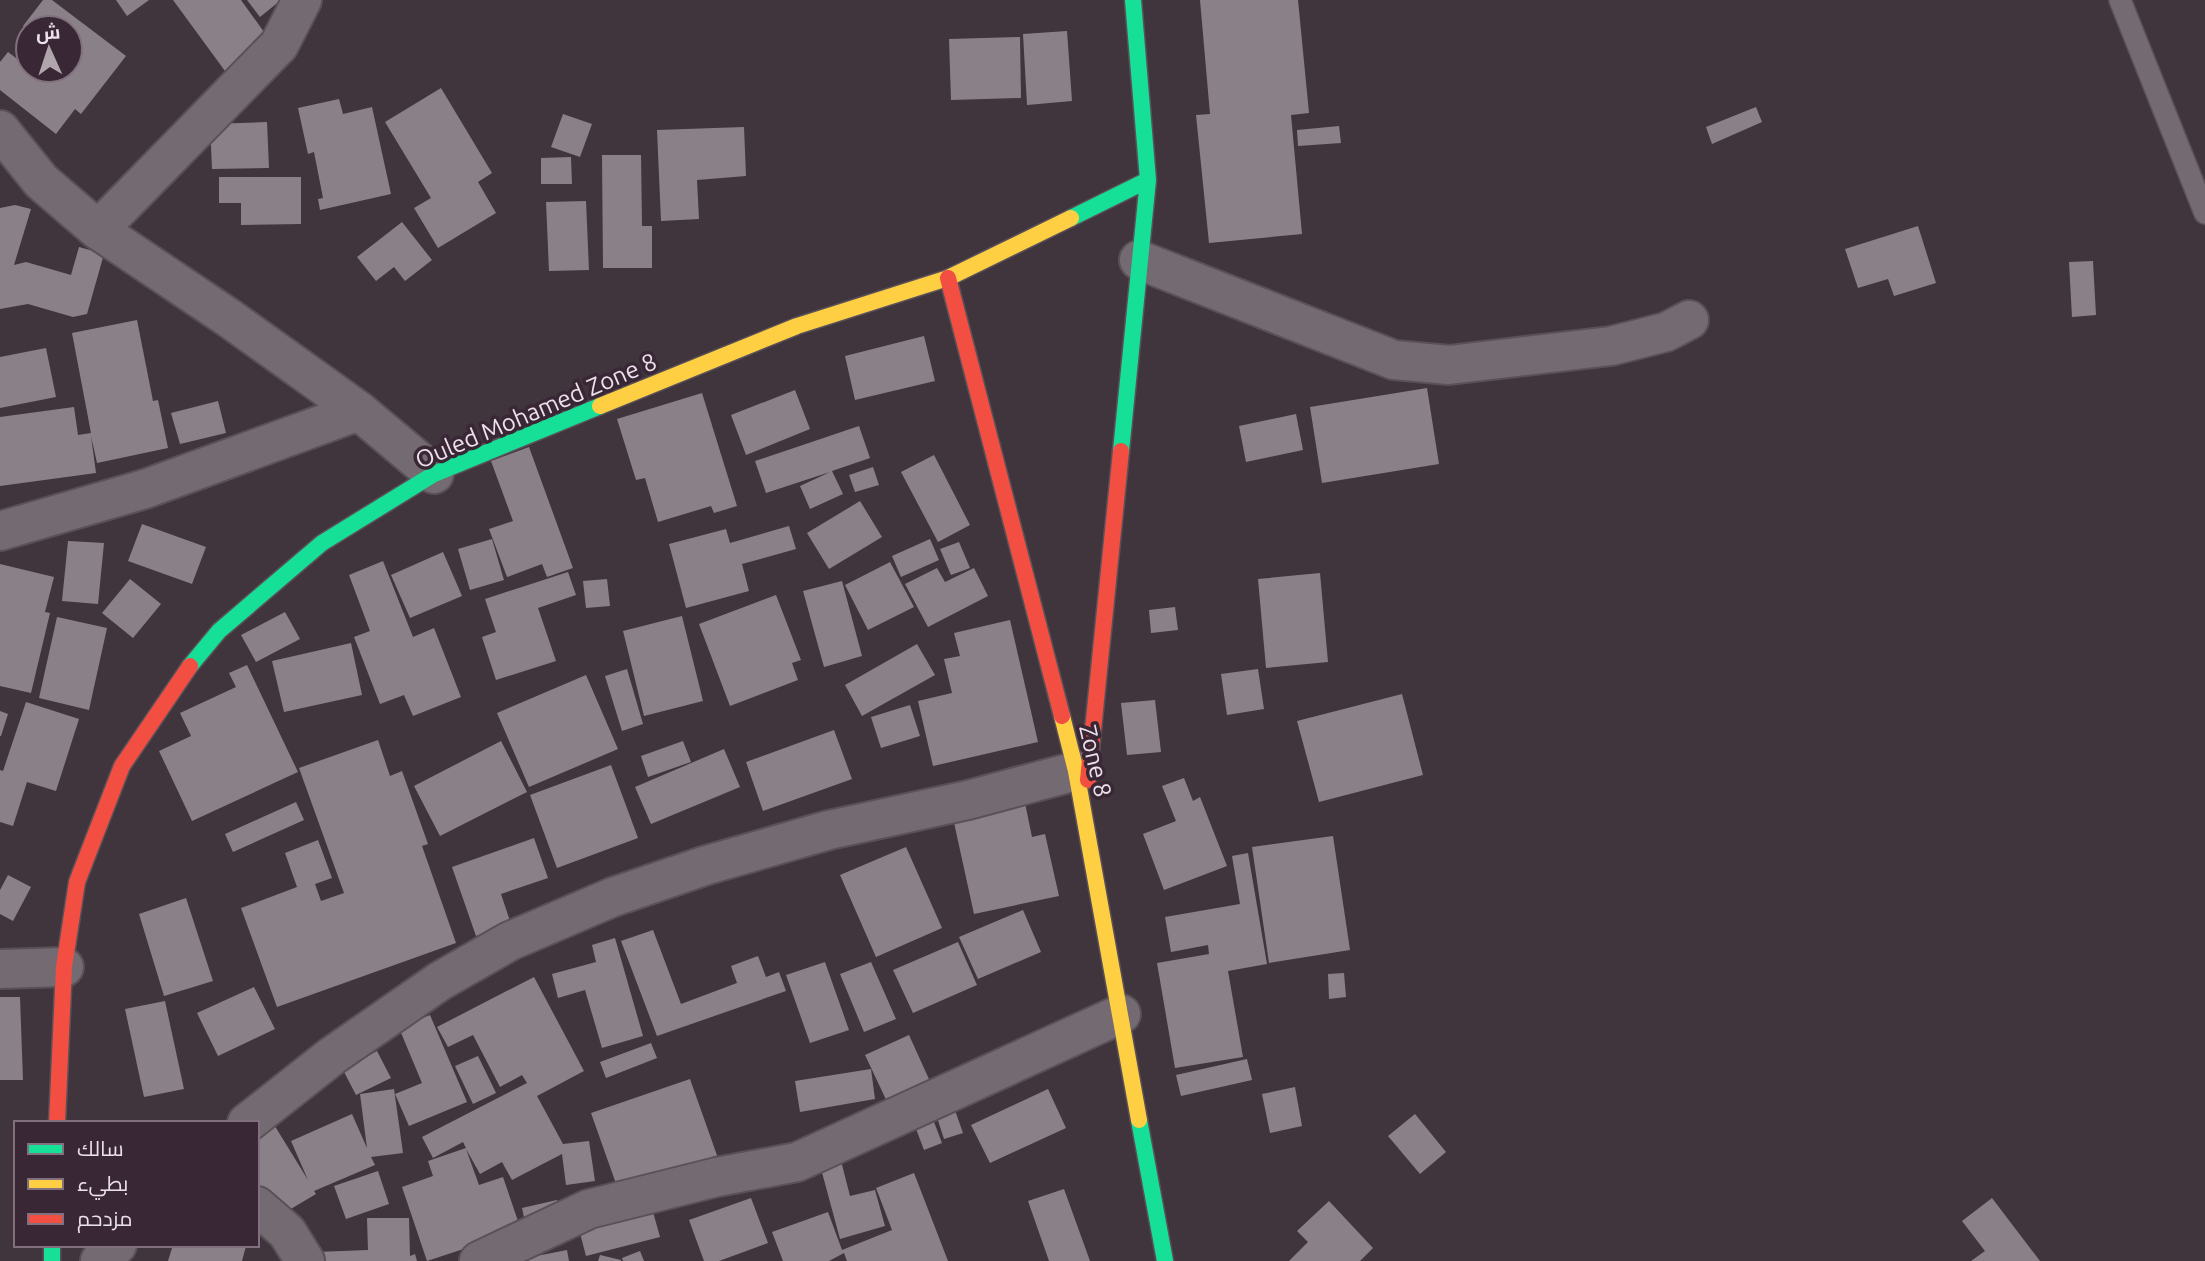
<svg xmlns="http://www.w3.org/2000/svg" width="2205" height="1261" viewBox="0 0 2205 1261" font-family="Ubuntu,Cairo,sans-serif">
<rect width="100%" height="100%" fill="#40353d"/>
<path fill="#8a8188" d="M43 0H52L126 56 81 114 75 109 56 134 0 90V62L8 52 36 73 39 70H70V28H28V30L23 26Z
M116 0H149L127 16Z
M173 0H241L269 39 225 71Z
M247 0H281L260 17Z
M1200 0H1298L1309 113 1291 115 1302 234 1209 243 1196 115 1210 114Z
M1067 31 1072 101 1027 105 1023 34Z
M1020 37 1021 98 951 100 949 39Z
M441 88 492 173 478 182 496 213 438 248 414 208 431 198 385 122Z
M339 99 343 114 372 107 391 194 320 210 318 199 323 198 314 152 308 154 298 108Z
M1756 107 1762 122 1712 144 1706 127Z
M563 114 592 124 580 157 551 147Z
M267 122 269 168 212 169 210 124Z
M1339 126 1341 143 1298 146 1297 130Z
M744 127 746 176 697 180 699 219 661 221 657 130Z
M602 155H641L642 226H652V268H603Z
M571 157 572 184H541V158Z
M219 177H301V224L241 225V203H219Z
M586 201 589 270 549 271 546 202Z
M15 205 31 209 14 265 26 262 71 275 79 247 104 254 87 314 73 317 28 304 0 309V208Z
M402 222 432 260 405 281 394 267 376 281 357 257Z
M1918 226 1936 283 1894 296 1888 279 1858 288 1845 249Z
M2093 261 2096 315 2072 317 2069 262Z
M137 320 153 401 158 400 168 448 97 463 91 436 96 473 0 486V417L74 407 78 435 91 433 72 333Z
M924 336 935 381 855 400 845 356Z
M46 348 56 397 0 408V357Z
M1427 388 1439 464 1322 483 1310 407Z
M795 390 810 429 746 455 731 415Z
M702 393 737 506 714 513 711 506 658 522 645 478 636 480 617 419Z
M218 401 226 433 180 444 171 413Z
M1296 414 1303 450 1246 462 1239 426Z
M859 426 870 458 832 471 843 494 810 509 800 486 830 472 766 493 755 461Z
M529 447 573 568 547 577 542 564 507 577 489 529 513 521 491 461Z
M934 455 970 525 938 542 901 472Z
M873 467 879 485 855 492 849 475Z
M860 501 882 537 829 569 807 533Z
M142 524 206 547 192 584 128 561Z
M789 526 796 549 742 564 749 591 686 608 669 544 726 529 730 543Z
M492 539 504 580 470 590 458 549Z
M930 539 939 560 901 577 892 556Z
M68 541 104 543 98 604 62 601Z
M959 542 970 568 951 575 940 549Z
M443 552 462 596 410 618 391 575Z
M383 561 413 637 434 628 461 697 413 716 404 695 380 704 354 637 370 631 349 575Z
M890 562 914 607 868 630 845 585Z
M0 564 54 577 45 612 50 613 31 693 0 686Z
M937 568 945 582 974 568 988 596 928 627 905 584Z
M568 572 576 595 538 608 556 661 496 680 482 637 496 632 485 599Z
M1320 573 1328 662 1266 668 1258 579Z
M130 579 161 604 133 638 102 613Z
M607 579 610 606 586 608 583 581Z
M842 581 862 656 824 667 803 591Z
M776 595 801 660 792 663 798 680 730 706 699 624Z
M1175 607 1178 630 1151 633 1149 610Z
M285 612 300 639 256 662 241 635Z
M682 616 703 701 644 716 623 631Z
M57 617 107 628 89 710 39 698Z
M1010 620 1038 742 933 766 918 701 952 693 944 659 960 656 954 633Z
M351 643 362 695 284 712 272 661Z
M917 644 935 675 862 716 845 685Z
M247 665 298 772 192 821 159 751 191 736 180 713 236 687 229 673Z
M627 669 643 724 622 731 605 676Z
M1258 669 1264 709 1227 715 1221 674Z
M586 675 618 749 529 787 497 713Z
M1402 694 1423 775 1319 802 1297 721Z
M1155 700 1161 752 1127 755 1121 703Z
M26 702 79 719 56 791 27 782 13 826 0 822V770L3 771Z
M910 705 920 736 881 748 871 717Z
M0 711 8 714 1 736H0Z
M834 730 852 779 763 811 746 762Z
M378 740 390 776 402 771 428 844 422 846 456 943 277 1007 241 908 297 887 285 853 318 840 332 878 315 884 321 901 344 893 299 768Z
M501 741 527 792 440 836 414 786Z
M683 741 691 762 648 777 641 756Z
M724 749 740 787 651 824 635 787Z
M611 765 638 838 557 868 530 795Z
M1184 778 1193 801 1200 797 1227 866 1164 890 1143 834 1176 821 1162 786Z
M296 802 304 820 233 852 225 834Z
M1025 803 1032 837 1045 834 1059 896 974 914 953 818Z
M1333 836 1350 950 1269 963 1252 847Z
M534 838 548 878 501 894 511 924 476 936 452 867Z
M906 847 942 928 876 957 840 875Z
M1248 853 1267 964 1228 971 1243 1057 1175 1068 1157 963 1209 954 1208 945 1171 952 1165 917 1240 904 1232 856Z
M8 875 31 887 13 921 0 914V890Z
M186 898 213 981 164 996 139 914Z
M1023 910 1041 952 978 979 959 937Z
M653 930 681 1004 737 983 731 966 758 956 766 977 779 972 786 991 657 1036 621 941Z
M615 938 643 1036 602 1048 585 990 558 998 552 974 596 962 592 945Z
M958 942 977 985 913 1013 893 970Z
M825 962 849 1030 810 1043 786 975Z
M871 962 896 1019 864 1032 840 974Z
M1344 973 1346 997 1329 999 1328 974Z
M534 977 584 1071 537 1096 563 1144 589 1141 595 1181 566 1185 562 1154 512 1180 502 1162 480 1174 466 1149 479 1185 503 1177 521 1230 427 1261 402 1187 433 1176 428 1161 466 1148 463 1142 433 1158 422 1137 527 1083 522 1075 500 1087 473 1035 448 1047 437 1027Z
M254 987 275 1029 218 1056 197 1013Z
M0 997H20L23 1080H0Z
M165 1001 184 1089 144 1097 125 1009Z
M430 1015 467 1102 409 1126 395 1094 422 1083 399 1028Z
M909 1035 933 1088 890 1108 865 1055Z
M651 1043 657 1058 606 1078 600 1062Z
M377 1051 391 1078 356 1095 343 1070Z
M478 1056 496 1093 473 1104 455 1066Z
M1247 1059 1252 1080 1181 1096 1176 1075Z
M871 1069 875 1099 800 1112 795 1081Z
M690 1079 719 1161 620 1195 591 1113Z
M1295 1087 1302 1126 1270 1133 1262 1094Z
M394 1089 403 1153 371 1157 375 1165 314 1191 316 1194 274 1219 257 1191V1133L273 1123 308 1180 291 1141 352 1114 367 1148 360 1094Z
M1048 1089 1066 1128 990 1163 971 1125Z
M951 1099 963 1133 944 1139 933 1105Z
M931 1114 942 1143 924 1150 913 1121Z
M1415 1114 1446 1152 1420 1174 1388 1136Z
M838 1149 850 1196 875 1190 885 1226 840 1239 817 1154Z
M378 1171 389 1204 346 1219 334 1186Z
M914 1173 948 1261H847L844 1253 829 1261H783L772 1232 828 1212 842 1250 892 1230 876 1188Z
M1064 1189 1090 1261H1049L1028 1201Z
M648 1194 660 1237 586 1256 575 1214Z
M751 1198 768 1243 719 1261H704L689 1220Z
M1992 1198 2040 1261H1971L1985 1251 1962 1221Z
M557 1200 564 1228 528 1236 522 1208Z
M1329 1201 1373 1248 1360 1261H1289L1308 1242 1297 1231Z
M367 1218H409L410 1256 415 1254 417 1261H316V1252L368 1250Z
M173 1245H244L246 1246 242 1261H168Z
M567 1250 569 1261H526V1258Z
M640 1251 644 1261H623L622 1258Z
M600 1255 621 1260V1261H598Z"/>
<g fill="none" stroke-linecap="round" stroke-linejoin="round">
<defs>
<path id="lane" d="M2120 0 2205 213"/>
<path id="street" d="M0 130 41 181 98 230 229 318 359 411 434 474
M98 230 279 45 302 0
M1139 260 1394 360 1449 365 1611 346 1666 332 1689 320
M0 531 145 489 359 411
M0 969 64 967
M247 1123 332 1056 440 981 510 941 613 897 707 865 829 830 968 800 1076 771
M257 1206 287 1232 305 1261
M100 1261 117 1245
M479 1261 589 1209 717 1177 797 1162 1121 1014"/>
<path id="fast" d="M1071 218 1148 180 1133 0
M1121 451 1148 180
M190 666 219 631 322 543 434 474 600 406
M1139 1120 1165 1261
M52 1245V1261"/>
<path id="slow" d="M600 406 797 326 948 278 1071 218
M1062 716 1076 771 1139 1120"/>
<path id="jam" d="M948 278 1062 716
M1088 780 1121 451
M57 1123 64 967 77 882 122 766 190 666"/>
</defs>
<use href="#lane" stroke="#5a5158" stroke-width="24"/>
<use href="#street" stroke="#5a5158" stroke-width="42"/>
<use href="#fast" stroke="#5a5158" stroke-width="19"/>
<use href="#slow" stroke="#5a5158" stroke-width="19"/>
<use href="#jam" stroke="#5a5158" stroke-width="19"/>
<use href="#lane" stroke="#746b72" stroke-width="21"/>
<use href="#street" stroke="#746b72" stroke-width="38"/>
<use href="#fast" stroke="#16e098" stroke-width="16"/>
<use href="#slow" stroke="#ffcf43" stroke-width="16"/>
<use href="#jam" stroke="#f24e42" stroke-width="16"/>
</g>
<g text-anchor="middle" stroke-width="7" stroke-linejoin="round" paint-order="stroke">
<g font-size="24" fill="#ece0ea" stroke="#392736">
<text transform="translate(536 411) rotate(-23)" y="8">Ouled Mohamed Zone 8</text>
<text transform="translate(1095 761) rotate(77)" y="8">Zone 8</text>
</g>
</g>
<rect x="14" y="1121" width="245" height="126" fill="#392736" stroke="#81717e" stroke-width="2"/>
<rect x="28" y="1144" width="35" height="10" fill="#16e098" stroke="#81717e" stroke-width="2"/>
<text x="77" y="1156" font-size="21" fill="#ece0ea">سالك</text>
<rect x="28" y="1179" width="35" height="10" fill="#ffcf43" stroke="#81717e" stroke-width="2"/>
<text x="77" y="1191" font-size="21" fill="#ece0ea">بطيء</text>
<rect x="28" y="1214" width="35" height="10" fill="#f24e42" stroke="#81717e" stroke-width="2"/>
<text x="77" y="1226" font-size="21" fill="#ece0ea">مزدحم</text>
<g transform="translate(49 49) rotate(357)"><circle r="33" fill="#392736" stroke="#81717e" stroke-width="2"/>
<path d="M0-5L12 26L0 18L-12 26Z" fill="#b0a4ad"/>
<text y="-10" font-size="19" font-weight="bold" text-anchor="middle" fill="#ece0ea">ش</text>
</g>
</svg>
